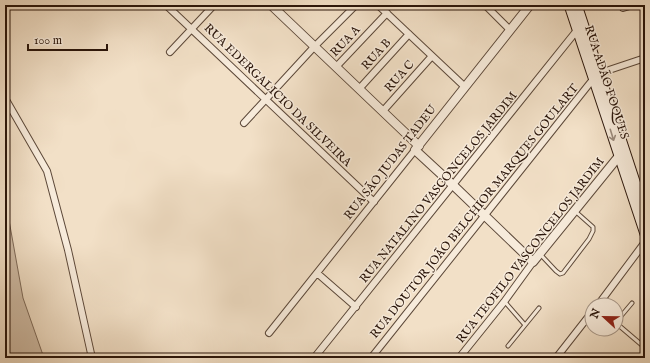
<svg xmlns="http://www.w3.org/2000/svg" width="650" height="363" viewBox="0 0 650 363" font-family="'IM FELL English',serif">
<rect width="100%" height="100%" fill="#f2e0c7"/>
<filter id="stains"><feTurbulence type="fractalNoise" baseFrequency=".005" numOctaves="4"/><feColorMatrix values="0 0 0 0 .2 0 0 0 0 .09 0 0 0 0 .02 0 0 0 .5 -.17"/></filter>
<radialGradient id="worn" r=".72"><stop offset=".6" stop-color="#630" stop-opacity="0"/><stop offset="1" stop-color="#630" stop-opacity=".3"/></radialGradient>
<path fill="#d0bda7" stroke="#7d6958" d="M5 198 23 298 44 358H5Z"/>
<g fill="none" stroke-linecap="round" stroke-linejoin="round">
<defs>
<path id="service" d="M540 254 556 271 560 274 563 273 589 239 593 231V227L575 211
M505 302 525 325
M616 322 632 303
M616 323 643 346 644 352 639 358
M508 346 539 308"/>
<path id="minor" d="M166 5 374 202
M378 5 465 87
M485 5 510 30
M623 8 633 5
M170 52 214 5
M336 67 387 13
M600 73 645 58
M359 89 409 34
M5 98 47 171 68 250 92 358
M383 111 432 56
M244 123 314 47 356 5
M317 273 356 307
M598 305 645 242
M269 333 415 150
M314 358 578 29
M371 358 594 78
M459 358 504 302 533 262
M556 358 592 312"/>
<path id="tertiary" d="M271 5 419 146
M530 5 415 150 454 186 533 262 619 156"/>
<path id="secondary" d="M569 5 645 234
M577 5 645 212"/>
</defs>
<use href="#service" stroke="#5c4839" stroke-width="5"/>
<use href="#minor" stroke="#5c4839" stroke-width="8"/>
<use href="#tertiary" stroke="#5c4839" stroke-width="10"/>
<use href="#secondary" stroke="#2a150a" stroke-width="11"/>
<use href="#service" stroke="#f7ebdb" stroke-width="3"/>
<use href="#minor" stroke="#f7ebdb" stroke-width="6"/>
<use href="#tertiary" stroke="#f7ebdb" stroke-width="8"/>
<use href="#secondary" stroke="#f7ebdb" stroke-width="9"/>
</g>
<defs><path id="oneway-shaft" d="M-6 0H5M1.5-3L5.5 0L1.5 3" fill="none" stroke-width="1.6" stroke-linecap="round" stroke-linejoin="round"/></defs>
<use stroke="#9b8b7d" href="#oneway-shaft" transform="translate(612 135) rotate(73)"/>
<g text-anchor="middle" stroke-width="3" stroke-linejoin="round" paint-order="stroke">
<g font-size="12" fill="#2a150a" stroke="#f7ebdb">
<text transform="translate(345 41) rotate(-47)" y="4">RUA A</text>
<text transform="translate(376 54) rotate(-48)" y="4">RUA B</text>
<text transform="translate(399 76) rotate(-48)" y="4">RUA C</text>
<text transform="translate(607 82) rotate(72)" y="4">RUA ADÃO FOQUES</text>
<text transform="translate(278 95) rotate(44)" y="4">RUA EDERGALICIO DA SILVEIRA</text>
<text transform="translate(390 162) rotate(-52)" y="4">RUA SÃO JUDAS TADEU</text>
<text transform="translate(438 187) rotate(-51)" y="4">RUA NATALINO VASCONCELOS JARDIM</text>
<text transform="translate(474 211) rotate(-51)" y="4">RUA DOUTOR JOÃO BELCHIOR MARQUES GOULART</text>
<text transform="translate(530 250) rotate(-52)" y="4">RUA TEOFILO VASCONCELOS JARDIM</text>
</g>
</g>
<rect width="650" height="363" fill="none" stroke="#f2e0c7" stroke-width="20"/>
<rect x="6" y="6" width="638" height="351" fill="none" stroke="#2a150a" stroke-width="2"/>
<rect x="10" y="10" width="630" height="343" fill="none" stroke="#2a150a"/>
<g transform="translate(604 317) rotate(292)"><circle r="19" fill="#f7ebdb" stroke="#a59587"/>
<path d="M0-3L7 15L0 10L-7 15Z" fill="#8f2418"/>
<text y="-6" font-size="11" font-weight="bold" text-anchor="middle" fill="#2a150a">N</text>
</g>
<path d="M28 44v6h79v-6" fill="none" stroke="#2a150a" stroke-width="2"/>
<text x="34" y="44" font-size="12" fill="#2a150a" stroke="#f7ebdb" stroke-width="3" paint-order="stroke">100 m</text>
<rect width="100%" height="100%" filter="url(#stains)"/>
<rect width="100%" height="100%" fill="url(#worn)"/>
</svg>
